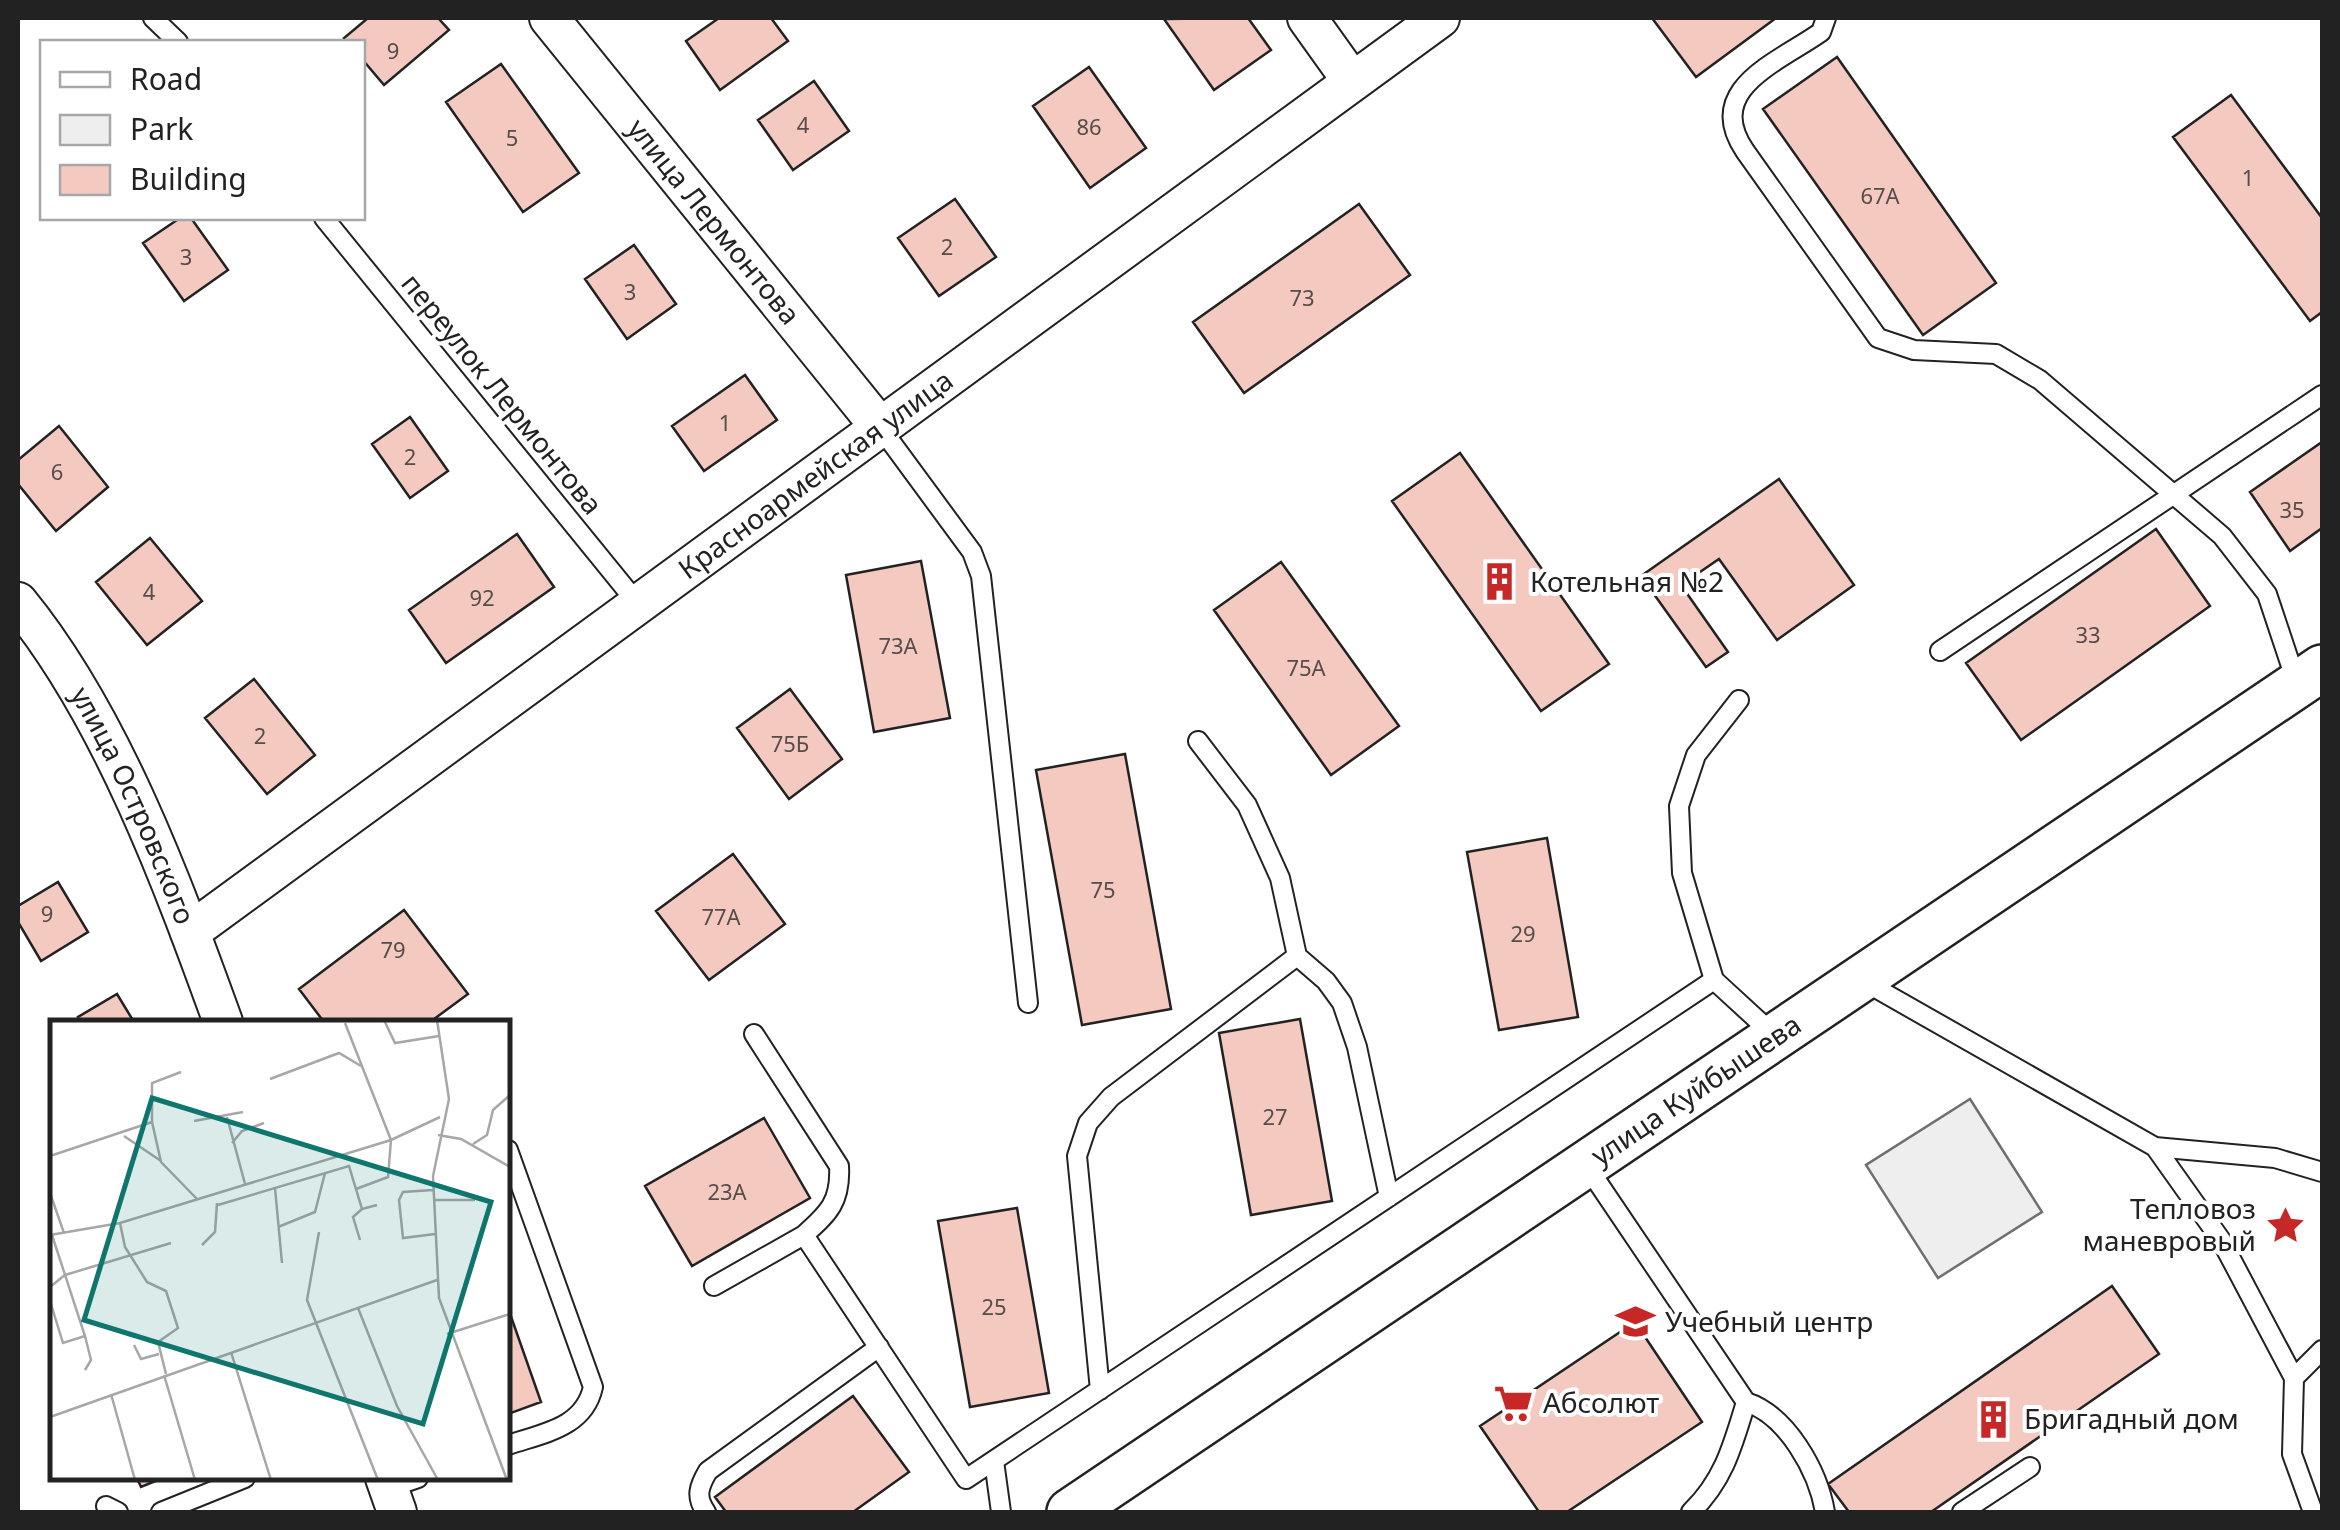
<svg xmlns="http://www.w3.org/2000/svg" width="2340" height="1530" viewBox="0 0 2340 1530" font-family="'Noto Sans',sans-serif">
<rect width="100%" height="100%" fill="#fff"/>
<path fill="#eee" stroke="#6f6f6f" stroke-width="2.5" d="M1970 1099 2042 1212 1938 1278 1866 1165Z"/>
<path fill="#f3c9c0" stroke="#222" stroke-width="2.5" d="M368 18H438L449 30 384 85 362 59V42H348L344 38Z
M719 18H771L788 41 720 90 686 41Z
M1248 18 1271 50 1214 90 1164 19Z
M1652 18H1776L1696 77Z
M1837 57 1996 283 1923 335 1763 109Z
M501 64 579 173 523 212 446 102Z
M1089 67 1146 148 1090 188 1033 106Z
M814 81 849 131 793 170 758 120Z
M2231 95 2322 218V312L2310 321 2173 137Z
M955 199 996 257 939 296 898 238Z
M1359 204 1410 275 1244 393 1193 322Z
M180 218H191L228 270 184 301 143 243Z
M634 245 676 304 627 339 585 279Z
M745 375 777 420 704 471 672 426Z
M410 417 448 471 410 498 372 444Z
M59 426 108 487 56 531 18 484V460Z
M2322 442V528L2290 551 2250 492Z
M1460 453 1609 664 1541 711 1392 501Z
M1779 479 1854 585 1777 640 1719 559 1681 585 1728 652 1706 667 1641 576Z
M2156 529 2210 606 2021 740 1966 663Z
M517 534 554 587 446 663 409 610Z
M150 538 202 601 147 645 96 582Z
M921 561 950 718 874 732 846 575Z
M1281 562 1399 726 1331 775 1214 610Z
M254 679 315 755 267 794 205 718Z
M790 689 842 759 789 799 737 728Z
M1125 754 1171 1009 1082 1025 1036 770Z
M1547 838 1578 1017 1499 1030 1467 852Z
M733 854 785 924 709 980 656 911Z
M58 882 88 932 41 961 18 922V906Z
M404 910 468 994 430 1022H324L299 989Z
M117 994 134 1022H81L78 1017Z
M1300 1019 1332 1201 1251 1215 1219 1033Z
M764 1118 810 1198 692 1266 645 1186Z
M1017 1208 1049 1393 970 1407 938 1221Z
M2112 1286 2159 1354 1931 1512H1849L1828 1484Z
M508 1308 541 1402 508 1414Z
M1635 1322 1702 1422 1567 1512H1539L1480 1426Z
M853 1396 909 1472 853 1512H726L715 1497Z
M137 1478H163L141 1487Z"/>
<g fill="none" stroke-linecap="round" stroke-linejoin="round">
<defs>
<path id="service" d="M153 18 178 42
M1826 18 1821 32C1777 63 1703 89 1745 151L1878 338 1914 350 1996 354 2040 380 2222 536 2267 594 2297 684
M324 218 638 604
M880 427 972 552 981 576 1028 1003
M1940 651 2322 395
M1739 700 1696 755 1679 806 1682 873 1714 980 1775 1036
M1198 741 1247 805 1280 878 1297 956 1326 981 1342 1003 1357 1047 1389 1197
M1865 982 2155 1147 2221 1240 2294 1378 2292 1454 2313 1512
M754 1034 839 1166C841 1201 829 1213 804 1235
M2155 1147 2275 1158 2322 1172
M508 1150 593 1387C584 1428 543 1433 508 1445
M1586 1165 1746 1402C1787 1415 1818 1471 1825 1512
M714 1286 804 1235 966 1479 1714 980
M2294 1378 2322 1350
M1100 1390 1077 1156 1088 1123 1111 1097 1297 956
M994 1461 1001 1512
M389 1488 418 1478
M106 1506 118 1512
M161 1512 245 1478
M706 1512C695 1497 699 1486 708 1471L879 1347
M1691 1512C1724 1480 1733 1445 1746 1402
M1962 1512 2030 1467"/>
<g id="minor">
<path id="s1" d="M549 18 880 427"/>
<path d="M1307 18 1352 81"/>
<path id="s2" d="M18 602C112 717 173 884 223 1022"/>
<path id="s3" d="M190 932 1440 18"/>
<path d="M385 1478 397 1512"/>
</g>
<g id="tertiary">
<path id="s4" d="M1070 1512 2322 668"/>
</g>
</defs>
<use href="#service" stroke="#222" stroke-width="22"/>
<use href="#minor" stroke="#222" stroke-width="42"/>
<use href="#tertiary" stroke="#222" stroke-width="50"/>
<use href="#service" stroke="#fff" stroke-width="18"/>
<use href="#minor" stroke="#fff" stroke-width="38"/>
<use href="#tertiary" stroke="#fff" stroke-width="45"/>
</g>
<defs>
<symbol id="building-bare" viewBox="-9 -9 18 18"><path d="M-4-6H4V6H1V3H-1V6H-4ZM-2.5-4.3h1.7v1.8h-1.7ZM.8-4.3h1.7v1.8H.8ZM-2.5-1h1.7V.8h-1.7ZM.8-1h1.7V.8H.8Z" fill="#c62828" stroke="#fff" stroke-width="2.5" paint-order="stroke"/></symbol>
<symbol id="sight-bare" viewBox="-9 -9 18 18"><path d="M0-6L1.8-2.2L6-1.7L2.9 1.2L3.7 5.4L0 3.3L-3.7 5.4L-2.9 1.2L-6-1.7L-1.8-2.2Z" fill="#c62828" stroke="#fff" stroke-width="2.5" paint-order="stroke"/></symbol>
<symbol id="university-bare" viewBox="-9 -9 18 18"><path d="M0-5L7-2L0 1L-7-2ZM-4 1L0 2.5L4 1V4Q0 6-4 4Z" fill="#c62828" stroke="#fff" stroke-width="2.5" paint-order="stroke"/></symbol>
<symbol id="supermarket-bare" viewBox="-9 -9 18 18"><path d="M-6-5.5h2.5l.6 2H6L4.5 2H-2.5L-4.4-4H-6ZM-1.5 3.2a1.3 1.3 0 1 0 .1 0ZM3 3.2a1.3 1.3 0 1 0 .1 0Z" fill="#c62828" stroke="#fff" stroke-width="2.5" paint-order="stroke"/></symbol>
</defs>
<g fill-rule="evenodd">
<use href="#building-bare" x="1472" y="554" width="55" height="55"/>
<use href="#sight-bare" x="2258" y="1198" width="55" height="55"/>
<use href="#university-bare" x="1608" y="1294" width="55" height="55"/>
<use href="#supermarket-bare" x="1486" y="1376" width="55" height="55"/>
<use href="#building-bare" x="1966" y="1392" width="55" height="55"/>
</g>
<g text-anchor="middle" stroke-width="8" stroke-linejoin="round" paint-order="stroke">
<g font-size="22" fill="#564c4a">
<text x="393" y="59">9</text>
<text x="803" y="133">4</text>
<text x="1089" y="135">86</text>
<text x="512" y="146">5</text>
<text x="2248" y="186">1</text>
<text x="1880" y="204">67А</text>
<text x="947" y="255">2</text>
<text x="186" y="265">3</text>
<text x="630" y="300">3</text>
<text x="1302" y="306">73</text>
<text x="725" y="431">1</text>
<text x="410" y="465">2</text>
<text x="57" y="480">6</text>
<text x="2292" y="518">35</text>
<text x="149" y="600">4</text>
<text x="482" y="606">92</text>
<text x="2088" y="643">33</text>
<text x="898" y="654">73А</text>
<text x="1306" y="676">75А</text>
<text x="260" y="744">2</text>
<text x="790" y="752">75Б</text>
<text x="1103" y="898">75</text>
<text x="47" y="922">9</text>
<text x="721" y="925">77А</text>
<text x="1523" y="942">29</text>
<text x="393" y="958">79</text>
<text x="1275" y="1125">27</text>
<text x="727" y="1200">23А</text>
<text x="994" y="1315">25</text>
</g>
<g font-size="28" fill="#222" stroke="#fff">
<text dy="10" stroke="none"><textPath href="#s1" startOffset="262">улица Лермонтова</textPath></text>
<text transform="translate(502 394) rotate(51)" y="10">переулок Лермонтова</text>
<text dy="10" stroke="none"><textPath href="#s3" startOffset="775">Красноармейская улица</textPath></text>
<text dy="10" stroke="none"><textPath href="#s2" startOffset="235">улица Островского</textPath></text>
<text dy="10" stroke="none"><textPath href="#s4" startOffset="755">улица Куйбышева</textPath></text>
</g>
<g font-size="28" fill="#222" stroke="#fff" text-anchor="start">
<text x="1530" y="592">Котельная №2</text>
<text x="2256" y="1219" text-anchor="end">Тепловоз<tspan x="2256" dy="32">маневровый</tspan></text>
<text x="1665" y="1332">Учебный центр</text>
<text x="1543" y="1413">Абсолют</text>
<text x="2024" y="1429">Бригадный дом</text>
</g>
</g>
<g transform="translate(50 1020)">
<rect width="460" height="460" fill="#fff"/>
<path fill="none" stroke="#a7a7a7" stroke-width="2.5" d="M334 0 345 23 389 16M387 0 399 79 383 156 389 278 457 460M295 3 341 120 338 157 306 169M131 52 102 63V102L111 142 147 179M220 59 289 33 311 46M177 97 195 164M144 101 193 92M388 115 411 119 460 147M74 116 111 141M182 123 192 111 214 103M423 124 437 115 443 90 460 75M0 136 102 102M225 168 232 243M383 170 353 172 349 180 353 218 385 214M0 173 14 213M384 180H425M168 185 299 146 312 189 327 185M70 203 75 227 97 262 116 271 128 308 108 322 116 354M228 207 265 192 275 153M269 212 257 280 328 460M0 215 70 203 341 120 390 97M2 215 35 316 41 340 35 350M310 220 303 197 312 189M152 225 165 212 167 183M0 267 15 255 121 223M0 281 13 323 35 316M308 288 347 386 388 460M397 314 460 294M84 325 91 339 109 334M181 332 221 460M114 355 145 460M61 374 85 460M0 397 387 260"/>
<path fill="#0f766e" fill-opacity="0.15" stroke="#0f766e" stroke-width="5" d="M102 78 441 182 373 404 34 300Z"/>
<rect width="460" height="460" fill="none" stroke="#222" stroke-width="5"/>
</g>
<rect width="2340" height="1530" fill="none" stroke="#222222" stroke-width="40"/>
<rect x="40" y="40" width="325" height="180" fill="#ffffff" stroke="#a7a7a7" stroke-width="2.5"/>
<rect x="60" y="72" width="50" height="15" fill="#ffffff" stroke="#a7a7a7" stroke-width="2.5"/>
<text x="130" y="90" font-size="30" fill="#222222">Road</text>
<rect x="60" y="115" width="50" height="30" fill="#eeeeee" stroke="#a7a7a7" stroke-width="2.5"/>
<text x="130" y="140" font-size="30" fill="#222222">Park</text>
<rect x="60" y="165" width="50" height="30" fill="#f3c9c0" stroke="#a7a7a7" stroke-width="2.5"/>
<text x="130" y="190" font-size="30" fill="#222222">Building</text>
</svg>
